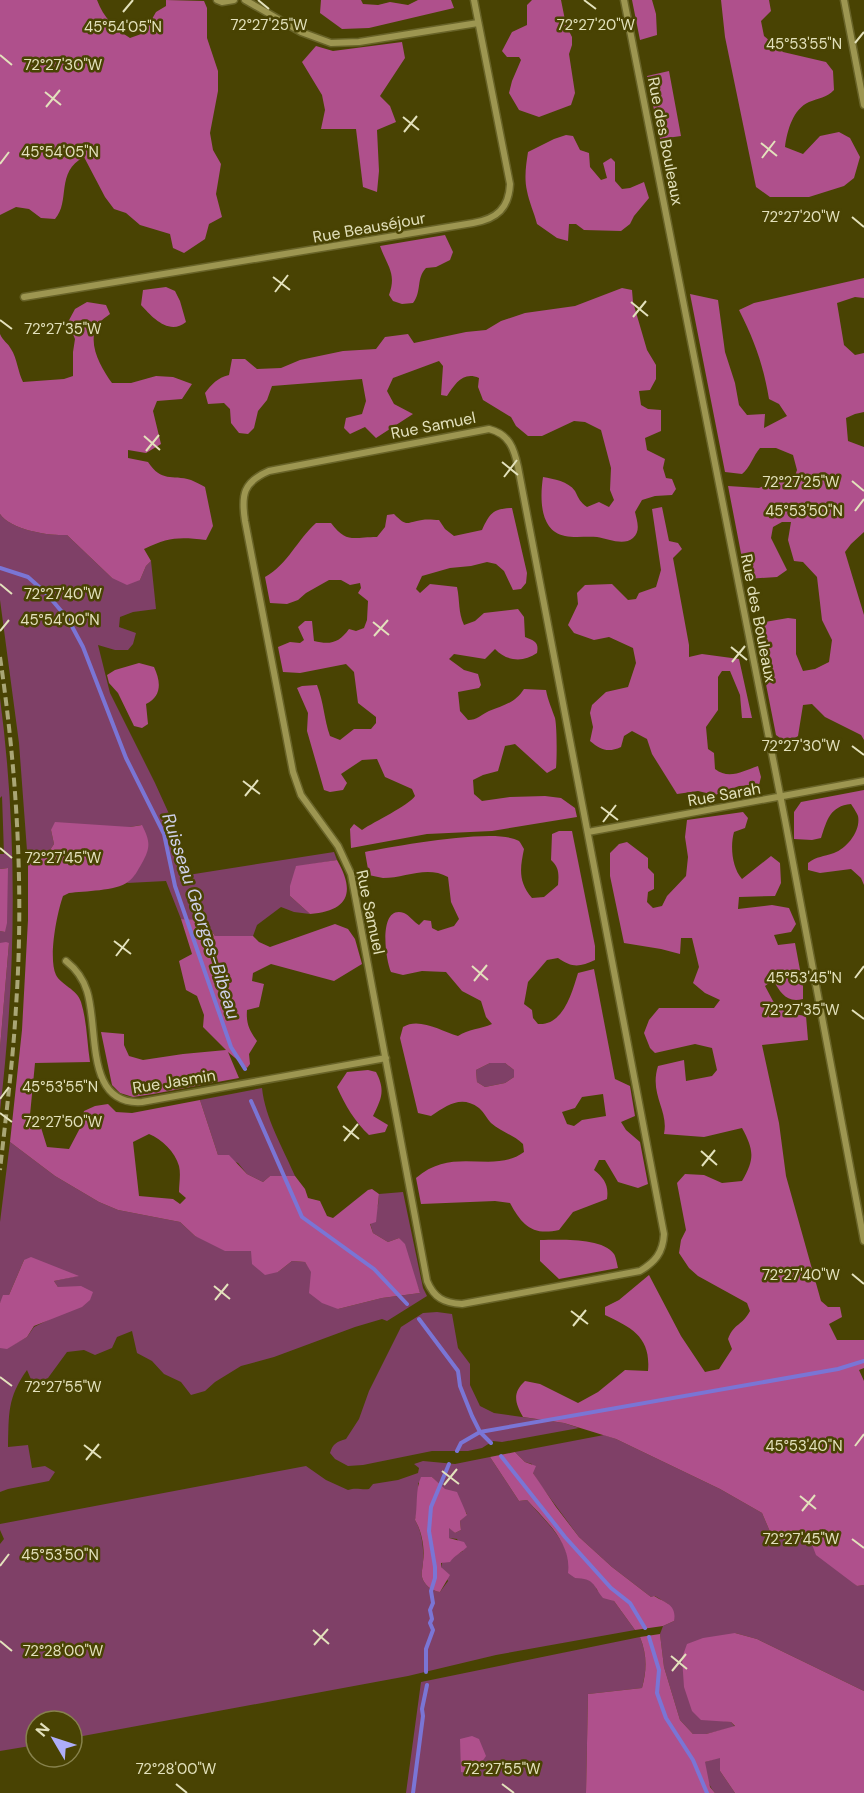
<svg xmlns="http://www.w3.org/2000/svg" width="864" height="1793" viewBox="0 0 864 1793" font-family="'DM Sans',sans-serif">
<rect width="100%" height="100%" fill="#494303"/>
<path fill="#7f4067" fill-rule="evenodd" d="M0 514C11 530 49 536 67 535L112 578 140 580 146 566 151 561 156 609 133 612 120 617 119 627 136 633 133 644 128 650H115L98 645 110 693 155 783 170 816 188 875 334 852 337 860 296 867 290 896 310 914 294 912 281 907 257 925 253 936H215C207 921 198 920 181 919L166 881 127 883 135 874 141 825 130 827 51 830 54 844 46 856 28 864 19 743 0 600Z
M0 698C18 835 16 974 0 1111V1048L9 943H0V931L5 932 7 868 0 869V854H4L2 796 0 798Z
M490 1063H505L514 1070V1077L505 1083 485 1087 477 1082 476 1070Z
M262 1088C265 1118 283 1148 295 1176H270L263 1182 247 1174 238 1163 218 1155 200 1100Z
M10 1142 55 1176 99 1202 118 1210 180 1222 195 1236 252 1251 278 1272 292 1261 305 1262 338 1309 382 1298 420 1293 399 1238 388 1242 373 1233 370 1223 378 1205 379 1194 403 1192 423 1288 427 1296 387 1321 382 1319 355 1327 274 1357 241 1366 215 1382 205 1391 191 1395 181 1382 164 1374 152 1361 137 1353 132 1331 117 1337 112 1348 95 1355 84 1350 67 1352 48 1378 33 1384 27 1370C7 1398 9 1414 8 1447L28 1445 32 1468 45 1466 55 1472 49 1481 8 1489 0 1492V1348H7L27 1337 34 1327 50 1319 68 1287H58L54 1281 77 1276 24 1260 9 1295 0 1303V1222Z
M437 1312 452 1314 458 1348 470 1364V1385L480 1406 494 1413 564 1423 579 1428 502 1442 493 1441 482 1448 468 1451H432L363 1465 348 1466 335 1459 330 1453C333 1443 337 1442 346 1439L359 1419 369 1391 401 1327 423 1313Z
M604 1435 616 1439 720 1489 762 1513 771 1534 797 1533 812 1542 857 1586 864 1585V1691L757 1639 735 1633 717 1720 731 1722 735 1727 706 1734H693L680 1720 664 1667 660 1634 663 1626 674 1621 668 1604 655 1596 651 1597 612 1567 579 1537 539 1483 533 1473 532 1464 525 1462 515 1452Z
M490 1457 519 1501 527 1500C539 1514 555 1529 564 1546 569 1557 569 1568 575 1578H588L595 1585 597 1590 614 1601 635 1630 496 1655 408 1676 72 1738V1721H36V1745L0 1751V1544L4 1539 0 1530V1524L306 1466 326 1480 348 1490C356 1487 361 1490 369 1489L373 1484 398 1480 418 1473 419 1468 414 1464 423 1461 455 1464ZM432 1477 463 1508 467 1514 460 1521 461 1530 455 1533 449 1527V1538L457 1539 463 1551 442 1563 441 1567 448 1581 440 1592C432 1591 424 1585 422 1577 421 1572 423 1567 423 1562 424 1548 422 1532 415 1520L418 1508V1483Z
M640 1637C647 1656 647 1668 642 1688L588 1694 586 1793H406L421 1682Z
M720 1757V1771L735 1793H715C708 1785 704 1773 705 1762Z"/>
<path fill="#af508c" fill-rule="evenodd" d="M0 0H97C104 18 114 28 130 38L144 33 156 12 166 6V0L204 1 207 8V38L218 71V91L210 133 213 150 221 164 216 194 222 217 209 224 205 239 184 253 173 248 170 234 140 225 126 213 114 209 105 197 84 157C55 172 71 201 55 219L41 218 29 209 16 207 0 215Z
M321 0H361L363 4 378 5 390 2 408 5 418 0H451L454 8 369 28 342 29 320 13Z
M532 0H561L566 25 572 37V45L569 54 575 93 571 105 539 117 519 110 509 93 512 81 521 60 519 57H507L502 51 512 32 527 25V5Z
M632 0H652L656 14 657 35 640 40Z
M721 0H769L771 11 761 21 764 36 783 52 826 62 833 71 834 90C826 98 819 98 809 102 793 109 787 131 785 147L803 154 820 136 839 132 850 138 860 157 854 178 844 186 809 197H770L756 187 725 37Z
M402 42 405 58 380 96 390 106 396 122 377 130 379 171 377 192 363 187 356 129H321L325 110 322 95 302 62 316 46 333 51Z
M669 71 681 136 660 139 647 76Z
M566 135 573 136 580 150 589 153 590 167 601 180 607 178 603 163 611 158 615 162V181L622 189 630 188 644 182 649 198 634 216 630 224 621 231 584 230 576 224H569L568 241 557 238 537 224C534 212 529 202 527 191 524 178 526 165 528 152L554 139Z
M445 235 453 252 450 260 436 267 426 268C416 278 422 292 413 303L402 304 393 301 389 295C397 273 387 266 380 246Z
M864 278V298L855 297 837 303 844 345 855 355 864 353V412L855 414 846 418 848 441 864 447V532L851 544 845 552 864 615V740L861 735 825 717 812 704 803 705 798 736 787 743 776 735 754 624 788 618 796 619V654L803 671 815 669 829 662 832 640 822 620 817 577 803 562 794 561 788 540 791 522H782L773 527 771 538 787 570 777 577 746 579 728 486 759 488 776 480 792 485 797 470 793 455 776 448H760C753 456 750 468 742 474L725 472 690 294 718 300 725 352 735 383 739 405 747 415 765 414 764 428 787 416 779 404 769 399C763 364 755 342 739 310L754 303Z
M166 287 175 291 180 301 186 322C169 336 152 317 141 305L143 290Z
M622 288 632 290 633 302 647 350 656 365V379L650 390 639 391 641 405 648 409 661 410V431L645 438 647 450 665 459 663 468 666 478 672 479 676 489 672 495 655 496 642 500 635 512C637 521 641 531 633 538 624 546 608 539 597 537 587 536 575 538 565 536 539 531 540 497 543 477 554 479 568 481 575 491 579 499 580 502 587 507L599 502 609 507 614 500 610 490 611 468 601 430 585 422 574 421 542 436H528L516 426 511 417 483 400 478 387 479 378C463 371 455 384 447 396L441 395 443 366 439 361 393 378 387 391 394 404 413 414 376 438 365 427 350 434 344 428 346 418 362 414 366 401 362 379 272 386 267 400 258 411 254 428 248 434 239 433 231 423 230 409 224 403 208 404 205 393C212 384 217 378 229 375L232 359H245L257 369 281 368 300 360 343 351 376 349 385 337 408 334 414 343 466 332 486 330 501 321 525 313 575 306Z
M87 302 106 305 110 314C105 318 98 322 96 328 88 346 102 369 112 383H131L156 376 173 377 192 384 182 399 157 401 153 411 161 444 146 453 128 450V458L148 462C162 483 171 474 191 480 196 482 201 485 205 487L213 526 206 540C179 537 169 537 144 549L151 561 146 566 140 580 127 585 112 578 67 535C49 536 11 530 0 514V334C3 341 8 343 11 349 17 358 18 372 23 382L64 379 73 376V352L75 339 68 322 75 309Z
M662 507 669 541 678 543 682 549 673 558 689 645V657L702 654 739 659 752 718H742L740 695 730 671H722L718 677V710L706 727 708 749 714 753 715 769C729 780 743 771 758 766L761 777 759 785 739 786 715 795 698 791 677 794 652 754 647 739 632 731 624 736 621 747C608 753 601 750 590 741L593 727 590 713 592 705 606 692 628 687 636 663 633 648 609 637 594 640 574 633 568 625 578 604 577 593 585 585 612 584 628 600 636 599 639 593 656 587 661 570 652 509Z
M512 508 527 573 526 583 521 589 513 590 504 571 496 564 487 562 471 566 450 568 422 576 416 589 420 593 430 584 457 587C460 601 458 612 464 625L475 621 484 613 518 609 524 617 525 637C535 641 539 642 537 653 523 663 506 661 495 649L485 659 454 654 449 659 464 670 478 674 481 685 479 688 458 692 460 711 468 720C477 720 481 715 489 711 504 705 515 703 524 689L546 690C548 701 552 709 555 718 557 727 557 758 556 768L547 773 515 744 505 746 498 771 483 775 473 780 474 794 482 801 510 797 545 796 561 798 575 808 577 817 492 831 427 834 351 848 350 829 354 824 362 830C375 821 408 806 415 796L412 789 385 777 377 759 362 760 341 774 347 783 343 790 330 792 324 790 307 731 308 713 297 688 302 686 317 685C324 703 324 719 330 736L340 740 354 729H371L376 723V717L358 703 354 672 346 664 300 673 283 672 278 647 290 642 300 643 304 640 298 627 305 621H312L314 641C330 645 339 643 349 629L356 631 364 628 367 620 368 601 358 593 361 588 360 583 350 585 341 580H329L306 593 298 600 287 604 270 603 265 577C288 564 297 540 316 523H331C347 544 353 537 377 537L385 527 387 515 394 514C408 528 406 522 422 520 428 519 434 520 439 520L445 529 454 536 482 530C490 513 493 509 512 508Z
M139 663 154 667C161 682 162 696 146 704L148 724 142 728 134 726 118 693 109 683 107 675 115 670Z
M864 790V885L861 878 851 869 820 873 808 870V863C817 856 823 857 834 853 847 848 861 831 858 816 857 813 853 807 851 804 830 806 827 820 821 838L812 840 794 839V812L801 802Z
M743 812 748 818 745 828 734 832C730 846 732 868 742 879L771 856 780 863 781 883 775 896 739 897 738 909 772 905 789 908 796 924 791 932 774 935 778 945 795 943 803 986V999C786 1003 781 993 773 980L765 986 773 1001 786 1013 806 1016 808 1040 762 1045 779 1123 786 1176 821 1301 828 1307H840L842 1317 829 1324 837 1340H864V1368L859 1370 864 1381V1585L857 1586 816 1555 811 1542 797 1533 785 1540 771 1534 762 1513 720 1489 616 1439 564 1423 523 1417C515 1403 512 1393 525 1381L540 1384 578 1403 598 1392 625 1370 648 1371C651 1338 633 1328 605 1315V1307L619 1300 649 1275 681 1336 705 1372 719 1369 732 1349 728 1339C734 1323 742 1326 750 1311L747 1303 698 1276 689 1268 679 1253 681 1240 686 1230 677 1183 685 1174 704 1175 722 1183 742 1181C755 1159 754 1150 742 1128L704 1137 664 1134C669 1110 649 1095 658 1066L684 1060 686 1081 712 1076 717 1070 712 1048 695 1044 655 1053 650 1048 644 1033 649 1020 659 1008H714L720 1000 705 993 693 983 699 967 692 938H681L680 954 661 949 624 943 610 876V853L619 844 627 842 648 858V868L654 874V889L648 892 647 902 653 908 662 906 667 896 686 876 688 857 685 837 687 820Z
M55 822 130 827 142 825C150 841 151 847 142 863 138 870 134 878 128 882 116 891 84 891 69 893L63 896C57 913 48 958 56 975 61 985 77 989 81 1002 87 1021 87 1043 90 1062L35 1063 30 1115 39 1121 47 1147 69 1149 79 1130 84 1111 95 1106 108 1104 116 1112 132 1113 200 1100 218 1155H229L247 1174 263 1182 270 1176H295L305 1189 308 1198 320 1201 327 1216 333 1218 368 1190 372 1189 379 1194 376 1222 370 1224 373 1233 388 1242 399 1238 405 1244 420 1293 382 1298 338 1309 322 1303 309 1293 311 1272 305 1262 292 1261 278 1272 265 1275 252 1264 251 1251H225L195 1236 180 1222 118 1210 99 1202 55 1176 10 1142 22 1030 28 920V864L46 856 54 844 51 830ZM149 1134C162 1139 175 1152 179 1166 181 1174 179 1184 179 1192L186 1198 180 1204 173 1199 139 1196 133 1142Z
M559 831H572L595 946V960C580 967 572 968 558 958L547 960 528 982 524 1004 532 1010 533 1018 538 1024C563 1026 572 993 578 973L594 969 615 1079 630 1086 635 1116 621 1122 626 1130 640 1142 648 1184 638 1188 618 1182 605 1160H599L594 1170C604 1178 609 1185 607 1199L573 1212 559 1230C532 1236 522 1225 510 1203L495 1201 421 1204 416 1178C453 1145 493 1175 524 1152L523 1144C514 1135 501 1132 491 1123 487 1119 484 1112 479 1108 461 1095 448 1105 431 1116L418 1113 400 1038 403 1027C419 1017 441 1031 458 1036 468 1029 481 1029 492 1024L486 1017 481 1001 462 991 446 972 422 971 403 975 391 972C385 959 378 904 404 913 409 915 414 922 419 925L424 920 431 921 432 928 438 931 454 926 459 919 451 902 448 877C427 865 405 878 383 878 378 877 373 876 369 875L365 852C393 847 497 827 519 841 521 843 522 846 524 849 520 868 518 882 532 898L544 897 558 885C559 874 559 867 551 860L552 834ZM490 1063H505L514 1070V1077L505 1083 485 1087 477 1082 476 1070ZM603 1094 606 1116 582 1120 574 1126 567 1124 562 1112 575 1108 582 1097Z
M337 860C356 893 348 911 310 914L290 896V886L296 866Z
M8 868 7 923 5 932 0 931V869Z
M181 919C200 920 205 919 215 936H253L259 942 270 947 335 924 348 929 355 939 362 964 334 981 271 964 253 973 252 981 264 984 259 1007 247 1010C246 1023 249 1030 257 1041L249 1054 250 1064 247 1068 228 1052 239 1078 153 1094 133 1097 120 1093 112 1085 101 1032 124 1034V1045L129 1056 143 1060 183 1054 226 1050 203 1027 204 1015 197 996 186 990 179 961 192 954Z
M6 942 9 943 0 1048V943Z
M368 1070 376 1072C386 1091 381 1099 373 1116L388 1125 385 1132 369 1135C355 1122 345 1105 337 1087L347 1072Z
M540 1240C558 1240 602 1237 614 1254 616 1257 617 1264 618 1268L559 1279 540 1261Z
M31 1257 79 1276 54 1281 58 1287 81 1286 93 1292 90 1300 82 1307 34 1326 27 1337 7 1349 0 1348V1303L3 1295H9L24 1260Z
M515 1452 525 1462 536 1466 533 1473 556 1507 579 1537 612 1567 651 1597 654 1596C666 1603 677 1605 674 1621L663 1626 635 1630 614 1601 603 1598C592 1584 595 1579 575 1578L568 1573C572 1543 545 1520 527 1500L519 1501 490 1457Z
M421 1477H432L445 1489 457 1492 467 1515 460 1521 461 1530 455 1533 449 1528V1538L464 1542 467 1547C461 1553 455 1555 450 1562L441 1563V1567L450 1575 440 1592C432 1591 424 1585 422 1577 421 1572 423 1567 423 1562 425 1548 422 1532 415 1520 418 1506 415 1490 421 1477Z
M735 1633 757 1639 864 1691V1793H735L720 1771V1758L705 1762 710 1787 715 1793H586L588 1694 642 1688C647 1669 647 1655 640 1637L660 1634 664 1667 680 1720 693 1734H706L735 1726 731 1722 701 1720 692 1711 684 1687 682 1658 687 1644 703 1638Z
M472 1736 479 1739 486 1756C481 1764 472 1774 461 1772L460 1739Z"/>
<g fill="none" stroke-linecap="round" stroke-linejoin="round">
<path stroke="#7a75d5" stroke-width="4" d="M0 568 28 577 46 593 68 619 83 647 126 758 164 834 175 886 231 1047 245 1069
M251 1101 302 1217 374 1269 407 1304
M419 1319 458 1371 460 1386 472 1416 480 1432 491 1443
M457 1451 461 1443 480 1432 838 1369 864 1361
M501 1456 565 1537 611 1588 630 1603 645 1628
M649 1637 659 1670 657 1693 666 1718 693 1760 707 1793
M426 1672V1649L433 1630 430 1623 432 1619 430 1610 433 1603 431 1591 435 1578V1567L429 1531 431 1507 449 1464
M413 1793 423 1716 422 1709 427 1685"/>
<defs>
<path id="minor" d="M217 0 222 2 234 0
M245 0 301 32 331 43 359 42 478 23
M624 0 785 820 864 1241
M844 0 864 105
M24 297 473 223C497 219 509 208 510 184L474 0
M489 429C509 434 514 448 518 467L664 1234C663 1253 655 1262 640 1271L462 1304C444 1303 434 1298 427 1281L351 874 338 846 301 795 293 772 245 521C241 495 243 482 269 471Z
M588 832 864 781
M66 961C76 969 83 978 87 991 99 1028 84 1106 142 1102L386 1058"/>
</defs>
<use href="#minor" stroke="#686328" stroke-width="9"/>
<use href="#minor" stroke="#9d9651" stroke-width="6"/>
<path stroke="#a9a676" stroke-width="4" stroke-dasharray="9 4.5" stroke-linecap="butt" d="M0 657C17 773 24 890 16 1007 13 1061 6 1115 0 1170"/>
</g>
<path fill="none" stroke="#e3e1bc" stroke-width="2" d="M258 0 269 9M584 0 596 9M123 12 133 0M855 43 864 32M0 55 12 65M45 92 61 105M46 107 60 90M403 117 419 130M404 132 417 116M761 143 777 156M762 158 775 141M0 164 9 152M852 217 864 227M273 277 290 290M275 292 288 275M631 302 648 316M633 317 646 301M0 320 12 329M144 436 160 450M146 451 159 435M502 462 518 475M504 477 517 460M852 481 864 491M855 511 864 499M0 584 12 594M373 622 389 635M0 631 9 620M374 636 388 620M731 647 747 660M732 662 745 646M852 746 864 755M243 781 260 794M245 796 258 780M601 807 618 820M603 822 616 805M0 848 12 858M114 941 131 954M116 956 129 939M472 966 488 980M855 978 864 966M474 981 487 965M852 1010 864 1019M0 1099 9 1087M0 1113 12 1122M343 1126 359 1139M344 1141 358 1124M701 1151 717 1165M702 1166 715 1150M852 1274 864 1284M214 1286 230 1299M215 1300 228 1284M571 1311 588 1324M573 1326 586 1310M0 1377 12 1386M84 1445 101 1458M855 1446 864 1434M86 1460 99 1444M442 1471 459 1484M444 1485 457 1469M800 1496 816 1509M802 1511 815 1495M852 1539 864 1548M0 1566 9 1554M313 1630 329 1644M0 1641 12 1651M314 1645 328 1629M671 1656 687 1669M672 1671 686 1654M176 1784 187 1793M502 1784 514 1793"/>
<g text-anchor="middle" stroke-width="5" stroke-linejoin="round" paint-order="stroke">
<g font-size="16" fill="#e3e1bc" stroke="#494303">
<text transform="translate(666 141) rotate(79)" y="6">Rue des Bouleaux</text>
<text transform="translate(369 227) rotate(-10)" y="6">Rue Beauséjour</text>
<text transform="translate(433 425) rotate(-11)" y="6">Rue Samuel</text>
<text transform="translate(759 618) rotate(79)" y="6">Rue des Bouleaux</text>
<text transform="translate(724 794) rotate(-10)" y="6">Rue Sarah</text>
<text transform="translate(371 912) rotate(78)" y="6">Rue Samuel</text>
<text transform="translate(174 1081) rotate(-9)" y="6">Rue Jasmin</text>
</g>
<g font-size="18" font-style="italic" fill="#cfd0ea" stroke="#494303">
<text transform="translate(201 916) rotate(72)" y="6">Ruisseau Georges-Bibeau</text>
</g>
</g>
<g font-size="15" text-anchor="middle" fill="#e3e1bc" stroke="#494303" stroke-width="5" stroke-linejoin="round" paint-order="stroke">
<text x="269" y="30">72°27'25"W</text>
<text x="596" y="30">72°27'20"W</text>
<text x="123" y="32">45°54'05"N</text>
<text x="804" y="49">45°53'55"N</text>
<text x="63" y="70">72°27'30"W</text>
<text x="60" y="157">45°54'05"N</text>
<text x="801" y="222">72°27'20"W</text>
<text x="63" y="334">72°27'35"W</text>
<text x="801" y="487">72°27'25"W</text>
<text x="804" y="516">45°53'50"N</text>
<text x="63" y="599">72°27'40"W</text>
<text x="60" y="625">45°54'00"N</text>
<text x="801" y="751">72°27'30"W</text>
<text x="63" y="863">72°27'45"W</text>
<text x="804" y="983">45°53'45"N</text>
<text x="801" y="1015">72°27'35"W</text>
<text x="60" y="1092">45°53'55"N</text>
<text x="63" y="1127">72°27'50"W</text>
<text x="801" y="1280">72°27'40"W</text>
<text x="63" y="1392">72°27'55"W</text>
<text x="804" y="1451">45°53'40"N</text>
<text x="801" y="1544">72°27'45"W</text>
<text x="60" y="1560">45°53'50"N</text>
<text x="63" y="1656">72°28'00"W</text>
<text x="176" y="1774">72°28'00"W</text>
<text x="502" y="1774">72°27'55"W</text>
</g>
<g transform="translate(54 1739) rotate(309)"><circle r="28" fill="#494303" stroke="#87824d" stroke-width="1.5"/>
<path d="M0-4.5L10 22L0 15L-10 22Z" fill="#aeaefa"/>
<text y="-9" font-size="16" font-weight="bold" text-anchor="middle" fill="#e3e1bc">N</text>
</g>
</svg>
